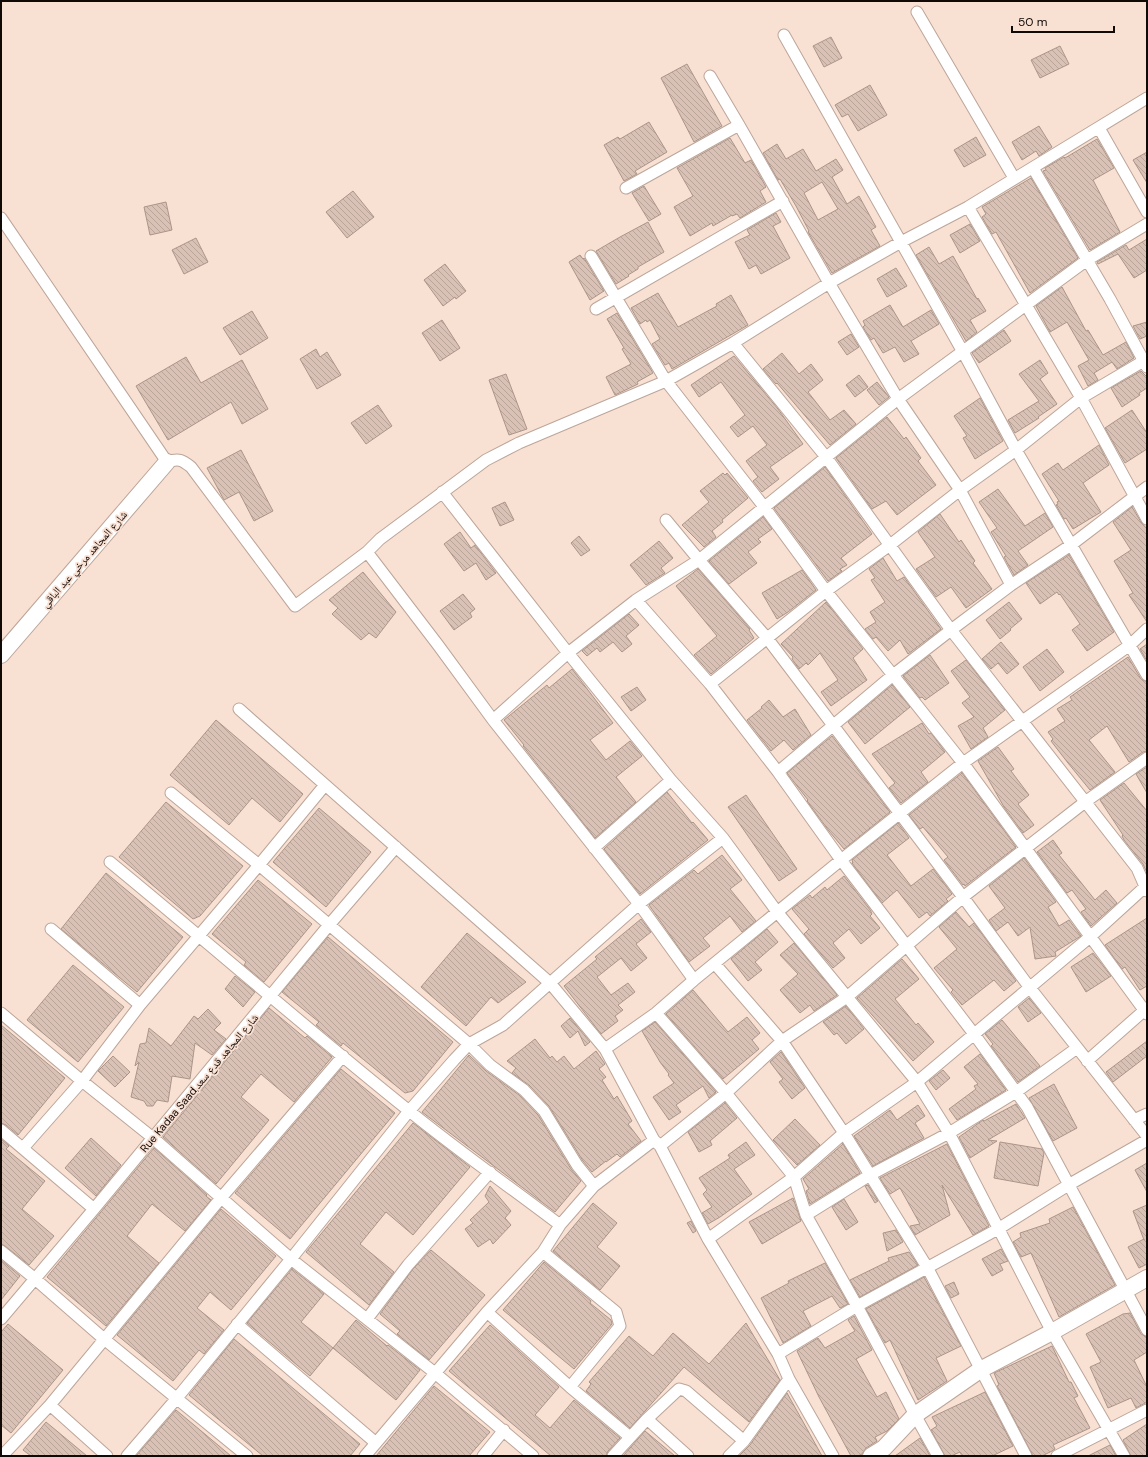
<svg xmlns="http://www.w3.org/2000/svg" width="1148" height="1457" viewBox="0 0 1148 1457" font-family="'DM Sans','Noto Naskh Arabic',sans-serif">
<defs>
<pattern id="building-back-hatch" width="6" height="6" patternUnits="userSpaceOnUse"><rect width="6" height="6" fill="#d9c1b5"/><path d="M-1 5l2 2M0 0l6 6M5-1l2 2" fill="none" stroke="#b9a49a"/></pattern>
</defs>
<rect width="100%" height="100%" fill="#f8e0d3"/>
<path fill="url(#building-back-hatch)" stroke="#ab9589" fill-rule="evenodd" d="M831 37 842 58 824 67 813 46Z
M1060 46 1069 64 1040 78 1031 60Z
M687 64 722 126 694 142 661 78Z
M870 85 887 115 858 131 848 114 842 117 835 105Z
M649 122 667 152 635 171 637 174 624 181 604 145 618 137 620 139Z
M1039 126 1052 147 1039 156 1036 151 1022 160 1012 142Z
M976 137 986 155 964 167 954 150Z
M730 138 745 163 751 160 766 187 760 191 766 202 740 218 737 214 732 216V215L713 226 712 223 690 236 674 207 693 196 677 168Z
M1097 139 1114 168 1093 180 1120 232 1090 250 1043 171 1046 170 1045 168 1064 157 1065 158Z
M777 144 786 159 803 149 816 171 836 159 843 170 832 177 847 204 859 196 876 227 871 230 880 246 832 273 808 232 809 231 796 206 780 179 778 180 763 153ZM822 182 838 209 818 220 804 193Z
M1147 152V183L1133 160Z
M1031 178 1078 258 1030 293 996 232 992 234 982 217 986 214 982 207Z
M644 186 661 214 649 221 632 193Z
M353 191 374 217 347 238 326 212Z
M166 202 172 230 150 235 144 207Z
M776 213 781 222 773 226 790 258 761 274 756 265 749 269 735 242 750 235 747 230Z
M648 222 664 252 638 267V269L628 275 629 276 616 284 596 251 620 237Z
M970 224 980 241 960 253 950 235Z
M196 238 208 262 184 274 172 250Z
M1147 239V270L1134 278 1118 254 1098 264 1097 262 1126 245 1129 250Z
M929 247 939 264 953 256 977 299 978 298 986 311 970 320 977 332 966 341 916 255Z
M580 255 583 259 584 258 604 291 590 300 569 262Z
M445 264 466 291 456 299 455 297 443 306 424 280Z
M896 268 907 286 887 297 877 279Z
M1062 287 1086 331 1088 330 1103 355 1126 342 1134 358 1117 369 1112 362 1094 373 1098 380 1088 386 1078 366 1089 360 1067 322 1050 332 1036 306Z
M658 293 678 327 717 306 716 304 731 295 748 325 672 369 669 363 665 365 652 344 660 339 650 320 647 322 646 320 640 324 631 308Z
M890 305 903 327 931 310 939 324 911 341 919 354 904 362 895 347 883 353 874 338 871 340 863 327 865 325 863 321Z
M252 311 268 338 240 355 223 328Z
M617 313 653 373 637 382 638 384 615 395 606 377 631 364 622 349 624 348 607 319Z
M442 320 460 348 440 361 422 333Z
M1147 322V336L1140 339 1133 326Z
M1004 330 1011 341 979 363 972 353Z
M851 334 859 347 847 355 838 342Z
M316 349 320 357 327 352 341 375 317 389 300 359Z
M782 353 799 374 811 364 823 380 808 392 830 420 844 410 856 424 830 445 777 383 776 384 763 369Z
M734 356 778 409 803 444 770 467 779 479 762 492 753 481 758 477 746 461 767 445 753 426 738 437 730 427 745 415 721 382 699 397 691 385Z
M186 357 201 383 242 360 268 409 242 424 231 402 168 440 136 386Z
M1040 360 1048 373 1040 379 1057 404 1038 417 1039 418 1015 433 1008 420 1039 401 1019 374Z
M1141 371 1147 377V388L1139 393 1140 395 1122 407 1111 388Z
M506 374 527 429 509 435 489 380Z
M859 375 868 387 855 397 846 385Z
M877 382 889 397 879 405 867 390Z
M980 398 1003 441 975 459 963 438 967 436 954 416Z
M378 405 392 426 366 444 351 423Z
M1132 410 1147 433V449L1125 463 1105 428Z
M887 417 904 439 906 437 921 458 918 461 936 485 897 515 886 501 872 509 836 458Z
M1099 445 1109 465 1083 483 1101 512 1073 529 1066 518 1064 519 1056 505 1058 504 1057 502 1059 501 1042 474 1058 463 1063 470Z
M241 450 273 511 254 521 239 492 224 500 207 468Z
M825 467 872 534 841 558 847 565 840 569 842 571 828 581 774 508Z
M723 473 725 475 727 473 748 498 722 520 723 522 712 531 716 537 704 547 682 525 709 502 700 491Z
M998 489 1025 526 1045 513 1053 527 1018 551 1028 565 1014 575 1004 557 1006 556 991 532 997 528 979 502Z
M505 502 514 520 500 526 492 508Z
M1132 507 1141 522 1147 529V622L1129 595 1133 593 1114 561 1131 550 1113 522Z
M940 514 959 542 961 540 975 561 973 563 992 589 966 608 951 587 936 597 916 569 935 557 918 532Z
M763 517 772 529 758 539 761 542 748 552 757 563 729 584 709 561Z
M460 532 471 548 475 545 496 573 486 580 476 563 464 571 444 544Z
M579 536 590 550 581 556 571 543Z
M659 541 673 558 661 568 665 573 646 585 630 565Z
M1069 555 1114 632 1087 651 1072 630 1080 624 1060 594 1059 595 1057 592 1040 604 1026 583Z
M883 558 897 581 904 577 941 629 908 654 900 640 888 651 876 637 873 639 865 629 876 622 870 612 885 602 871 580 875 578 869 569Z
M698 569 750 629 749 630 754 638 711 674 694 655 717 636 676 586Z
M802 570 816 590 788 612 777 619 762 593Z
M363 572 396 612 376 638 369 633 361 640 332 614 338 608 329 600Z
M463 594 475 609 470 613 472 617 454 630 440 611Z
M826 602 863 649 853 658 867 680 831 706 821 692 838 680 820 653 808 665 806 663 799 669 792 659 793 657 781 644Z
M1009 602 1022 619 1010 629 1011 630 1000 639 986 620Z
M629 614 639 625 626 636 632 644 622 652 613 642 600 652 597 648 587 656 582 651Z
M1001 642 1019 664 1007 674 998 663 991 669 982 659Z
M1147 644V661L1140 649Z
M1047 649 1064 672 1040 691 1023 667Z
M930 655 949 683 925 700 922 697 920 698 903 676Z
M1128 657 1141 679 1147 682V751L1143 752 1129 762 1107 726 1089 740 1115 772 1090 790 1068 763 1051 741 1053 739 1048 732 1065 721 1057 709 1072 700 1070 697Z
M966 660 1005 710 983 728 988 737 971 749 958 726 974 717 962 703 970 697 951 671Z
M572 669 613 723 590 740 606 760 630 741 642 756 616 777 636 802 595 838 523 746 524 745 504 720 547 685 549 688Z
M892 685 910 707 865 744 848 722Z
M637 687 646 700 631 711 621 697Z
M769 700 783 717 795 709 811 735 793 750 784 740 771 751 747 720 762 708 761 707Z
M216 720 303 794 280 822 252 798 229 825 170 775Z
M922 723 929 734 931 733 945 752 921 772 928 782 901 803 889 788 895 783 872 754Z
M832 736 890 812 844 849 829 831 807 801 808 800 787 773Z
M998 747 1014 769 1011 771 1029 795 1018 804 1034 825 1023 833 1004 807 978 761Z
M1147 767V793L1136 774Z
M962 773 1016 847 965 886 964 884 963 885 944 860 948 857 923 827 920 829 909 815Z
M1124 783 1147 811V873L1143 864 1124 840 1122 836 1123 835 1100 800Z
M667 792 692 823 693 822 708 840 640 894 604 849Z
M746 795 797 869 779 881 728 807Z
M166 802 243 866 200 916 193 919 119 857Z
M319 808 371 852 326 907 273 862Z
M898 823 909 838 887 855 911 886 933 869 952 894 946 899 948 901 930 916 927 912 919 918 897 890 882 903 852 863H853L852 860Z
M1053 840 1062 853 1059 855 1095 900 1106 890 1117 903 1091 926 1081 912 1086 909 1072 890 1067 893 1037 852Z
M722 855 742 880 730 889 756 921 742 932 730 916 703 938 710 946 689 962 649 905 694 870 698 874Z
M1024 858 1056 902 1048 907 1059 926 1069 920 1081 936 1055 952 1056 956 1035 959 1030 927 1018 936 1008 922 996 931 989 920 1005 908 989 886Z
M106 873 183 937 137 992 61 929Z
M844 876 871 911V912L872 914 870 916 880 928 861 944 849 929 833 943 845 958 833 968 804 934 809 929 792 909 810 895 812 898 825 887 827 890Z
M258 880 312 924 264 982 244 965 246 962 212 934Z
M956 912 969 927 974 923 1016 981 1004 991 994 980 962 1005 951 992 953 990 934 968 957 949 939 927Z
M1147 918V986L1140 990 1125 967 1122 969 1105 945Z
M641 919 651 932 636 944 647 958 631 971 621 958 597 977 611 995 628 983 635 992 618 1005 623 1010 615 1016 618 1021 601 1034 564 986 597 959 595 957Z
M767 929 778 942 755 962 762 970 748 981 731 959Z
M467 933 526 982 498 1003 491 997 466 1026 421 987Z
M328 937 453 1042 413 1091 405 1093 343 1043 341 1046 316 1025 319 1022 282 992Z
M794 943 837 995 814 1011 810 1005 800 1013 780 990 798 974 780 955Z
M1093 953 1111 976 1086 992 1071 967Z
M902 959 919 979 895 999 916 1025 918 1023 934 1042 913 1061 857 998Z
M73 965 124 1007 78 1062 27 1020Z
M235 976 255 992 243 1007 225 989Z
M693 990 728 1032 747 1017 760 1033 752 1040 759 1049 723 1079 666 1014Z
M1029 998 1041 1013 1028 1022 1018 1007Z
M846 1006 864 1029 846 1044 837 1033 834 1035 823 1022Z
M269 1008 305 1038 307 1036 332 1057 294 1102 261 1074 241 1097 269 1120 216 1184 163 1137Z
M208 1009 221 1023 214 1030 226 1039 212 1055 195 1043 190 1079 172 1076 168 1102 157 1100 153 1106H147L144 1101 131 1097 139 1062 135 1066 140 1044 146 1043 149 1028 171 1046 194 1016 198 1019Z
M570 1018 590 1042 585 1046 578 1031 570 1038 561 1026Z
M1002 1020 1040 1066 1018 1082 991 1046 993 1044 985 1034Z
M655 1022 716 1092 709 1098 703 1086 676 1105 681 1112 669 1120 653 1097 674 1083 668 1075 669 1074 660 1062 642 1031Z
M1 1025 65 1078 18 1135 6 1125 1 1123Z
M535 1039 550 1058 552 1056 557 1062 564 1056 574 1069 596 1051 605 1064 599 1069 606 1077 602 1080 614 1099 617 1096 632 1121 628 1124 641 1141 620 1157 617 1154 606 1162V1161L592 1172 583 1161 549 1106 529 1085 512 1073 516 1068 507 1061Z
M1147 1041V1056L1113 1082 1106 1072Z
M781 1052 805 1088 792 1099 779 1082 783 1079 770 1062Z
M980 1054 1006 1090 957 1120 949 1109 976 1089 974 1086 978 1084 964 1067Z
M469 1055 486 1071 519 1095 538 1115 571 1169 581 1181 555 1212 422 1112Z
M113 1056 130 1072 115 1087 98 1071Z
M341 1069 395 1113 290 1239 235 1193Z
M943 1070 950 1078 936 1090 929 1081Z
M1054 1084 1077 1128 1053 1141 1029 1098Z
M725 1103 737 1118 710 1141 712 1145 699 1152 688 1132Z
M1016 1104 1025 1118 988 1140 997 1141 970 1158 959 1137 983 1120 984 1121Z
M918 1105 925 1116 915 1123 924 1138 873 1166 854 1136 890 1110 897 1120Z
M795 1119 820 1145 797 1165 773 1140Z
M413 1123 470 1167 413 1235 386 1212 360 1244 394 1272 369 1305 306 1252Z
M91 1138 121 1165 96 1196 65 1168Z
M1 1139 9 1146 6 1149 45 1181 22 1209 54 1236 29 1265 5 1246 1 1244Z
M746 1142 755 1155 734 1169 752 1194 720 1217 708 1224 702 1213 712 1207 703 1194 707 1190 699 1178 730 1158 728 1155Z
M1000 1142 1042 1149 1044 1153 1038 1186 994 1178Z
M843 1144 860 1173 810 1204 806 1191 809 1189 803 1179Z
M947 1144 989 1226 973 1235 942 1185 950 1215 915 1235 910 1226 920 1224 900 1188 890 1194 880 1178Z
M154 1148 207 1195 206 1196 211 1200 185 1231 152 1204 127 1236 159 1263 106 1326 47 1277Z
M1147 1163V1192L1135 1170Z
M868 1185 878 1201 875 1203 865 1186Z
M490 1186 511 1211 505 1218 511 1225 493 1244 490 1239 478 1247 465 1229 473 1223 470 1220 489 1202 485 1196Z
M793 1198 801 1221 762 1244 749 1222Z
M844 1199 858 1222 846 1230 832 1207Z
M593 1203 617 1223 597 1247 620 1266 600 1290 553 1251Z
M1147 1205V1264L1139 1268 1128 1247 1144 1239V1240L1133 1211Z
M1073 1207 1115 1285 1059 1317 1031 1253 1021 1257 1013 1242 1021 1237 1020 1233 1050 1223 1049 1219Z
M221 1209 276 1256 231 1310 210 1292 197 1308 224 1330 204 1354 199 1350 173 1381 117 1335Z
M691 1221 696 1231 693 1233 687 1223Z
M896 1230 903 1242 887 1251 883 1233Z
M1001 1249 1008 1261 1000 1264 1003 1270 992 1276 982 1259Z
M431 1250 485 1295 429 1360 397 1334 400 1331 380 1314 413 1269Z
M909 1252 918 1265 860 1297 850 1280 889 1261 888 1258Z
M1 1260 20 1276 1 1300Z
M544 1262 591 1301 590 1303 611 1320 612 1324 574 1369 503 1310Z
M825 1263 848 1304 840 1308 832 1296 803 1311 811 1326 783 1343 761 1298 789 1283 788 1281Z
M292 1269 324 1294 301 1322 333 1348 310 1376 247 1323Z
M924 1277 961 1346 936 1358 947 1381 918 1400 890 1340 885 1343 866 1309Z
M954 1282 959 1294 951 1298 945 1286Z
M1130 1313 1141 1334 1147 1337V1352L1134 1360 1147 1387V1402L1136 1408 1131 1398 1108 1408 1090 1367 1101 1362 1086 1334 1123 1314Z
M854 1316 872 1350 856 1359 877 1397 886 1392 899 1419 887 1431 875 1437 877 1441 866 1448 862 1454 858 1456H851L819 1397 797 1351 818 1338 825 1348 855 1331 848 1320Z
M356 1320 387 1346 388 1345 420 1370 396 1400 333 1348Z
M746 1323 780 1380 749 1422 684 1367 630 1428 586 1391 591 1384 589 1382 629 1336 653 1356 673 1333 709 1364Z
M8 1324 63 1370 11 1433 1 1425V1332Z
M490 1325 559 1387 535 1415 550 1428 574 1400 620 1438 608 1451 606 1456H551L449 1371Z
M234 1339 360 1444 350 1456H263L189 1395Z
M1052 1346 1069 1382H1071L1078 1396 1074 1398 1090 1428 1053 1445 1055 1449 1052 1451 1042 1456H1033L997 1386 999 1385 994 1373Z
M434 1386 490 1432 469 1456H376Z
M985 1392 1013 1446 992 1456H962L960 1452 951 1456H945L931 1430 937 1426 932 1417Z
M787 1393 822 1456H739L750 1445Z
M176 1410 206 1435 231 1456H136Z
M46 1422 87 1456H31L23 1450Z
M1147 1424V1456H1131L1123 1440Z
M645 1431 675 1456H623Z
M920 1438 930 1456H895Z
M1110 1445 1116 1456H1088Z"/>
<g fill="none" stroke-linecap="round" stroke-linejoin="round">
<defs>
<path id="street" d="M917 12 1014 178
M784 35 963 352 1016 450 1147 675
M710 76 739 125 829 283 898 399 960 490 1011 585
M1099 128 1147 212
M1033 168 1110 299 1147 367
M626 188 739 125
M968 207 1081 398 1147 519
M1 218 167 462C179 458 182 460 191 467L295 606 367 552 380 539 486 460 519 443 666 381 733 343 829 283 901 242 968 207 1147 98
M591 256 666 381 765 508 826 591 963 763 1147 1014
M596 309 783 201
M733 343 826 457 951 630 1137 868 1147 891
M442 492 568 653 671 780 723 838 778 913 917 1082 949 1133 1052 1332 1124 1456
M666 520 699 560 767 638 963 897 1030 988 1147 1136
M367 552 438 645 493 720 639 904 694 980
M636 600 710 684 778 772 841 860 974 1034 1027 1107 1147 1330
M710 684 826 591 890 545 960 490 1016 450 1081 398 1147 359
M493 720 568 653 636 600 699 560 898 399 1087 260 1147 224
M778 772 893 675 951 630 1011 585 1071 545 1147 487
M171 793 259 865 469 1044 490 1065 524 1090 544 1111 577 1165 594 1186
M723 838 639 904 550 983 605 1049 654 1140 660 1146 708 1239 778 1354 789 1379 833 1456
M594 848 671 780
M110 862C210 944 307 1029 408 1110 457 1150 510 1187 560 1225
M51 929 140 1005
M715 964 782 1041 844 1133 927 1267 1026 1456
M1 1013 82 1081 153 1138 291 1259 435 1373 533 1456
M656 1013 726 1093 794 1177 806 1215 857 1306 915 1415 938 1456
M605 1049 656 1013 694 980 841 860 963 763 1130 645 1147 629
M1087 1061 1147 1008
M1134 1120 1147 1114
M1 1130 94 1209
M660 1146 726 1093 782 1041 847 997 963 897 1085 802 1147 758
M23 1148 82 1081 140 1005 259 865 325 785
M806 1215 870 1175 949 1133 1016 1092 1077 1048
M708 1239 794 1177 844 1133 917 1082 1090 937 1147 885
M1 1251 34 1278 104 1339 247 1456
M543 1252 616 1312 620 1326 570 1387
M487 1312 570 1387 630 1437
M1 1319 94 1209 329 925 396 847
M367 1319 408 1265 490 1172
M237 1324 376 1443
M778 1354 857 1306 998 1229 1070 1184 1147 1140
M50 1405 107 1456
M647 1419 688 1456
M2 1456 50 1405 221 1198 343 1056
M127 1456 177 1398 291 1259 409 1111 454 1060 469 1044 503 1025 550 983 239 709
M365 1456 487 1312 543 1252 560 1225 594 1186 654 1140
M483 1456 504 1430
M613 1456 647 1419 679 1389 686 1391 744 1441
M729 1456 744 1441 789 1379
M1057 1456 1147 1410"/>
<path id="secondary" d="M1 655 167 462
M871 1456 884 1448 915 1415 980 1370 1052 1332 1147 1278"/>
</defs>
<use href="#street" stroke="#bca599" stroke-width="13"/>
<use href="#secondary" stroke="#bca599" stroke-width="18"/>
<use href="#street" stroke="#fff" stroke-width="11"/>
<use href="#secondary" stroke="#fff" stroke-width="16"/>
</g>
<g text-anchor="middle" stroke-width="3.5" stroke-linejoin="round" paint-order="stroke">
<g font-size="11" fill="#110906" stroke="#f8e0d3">
<text transform="translate(84 559) rotate(-49)" y="4">شارع المجاهد مرخي عبد الباقي</text>
<text transform="translate(199 1083) rotate(-50)" y="4">Rue Kadaa Saad,شارع المجاهد قدع سعد</text>
</g>
</g>
<rect width="1148" height="1457" fill="none" stroke="#110906" stroke-width="4"/>
<path d="M1012 26v6h102v-6" fill="none" stroke="#110906" stroke-width="2"/>
<text x="1018" y="26" font-size="12" fill="#110906" stroke="#f8e0d3" stroke-width="3" paint-order="stroke">50 m</text>
</svg>
